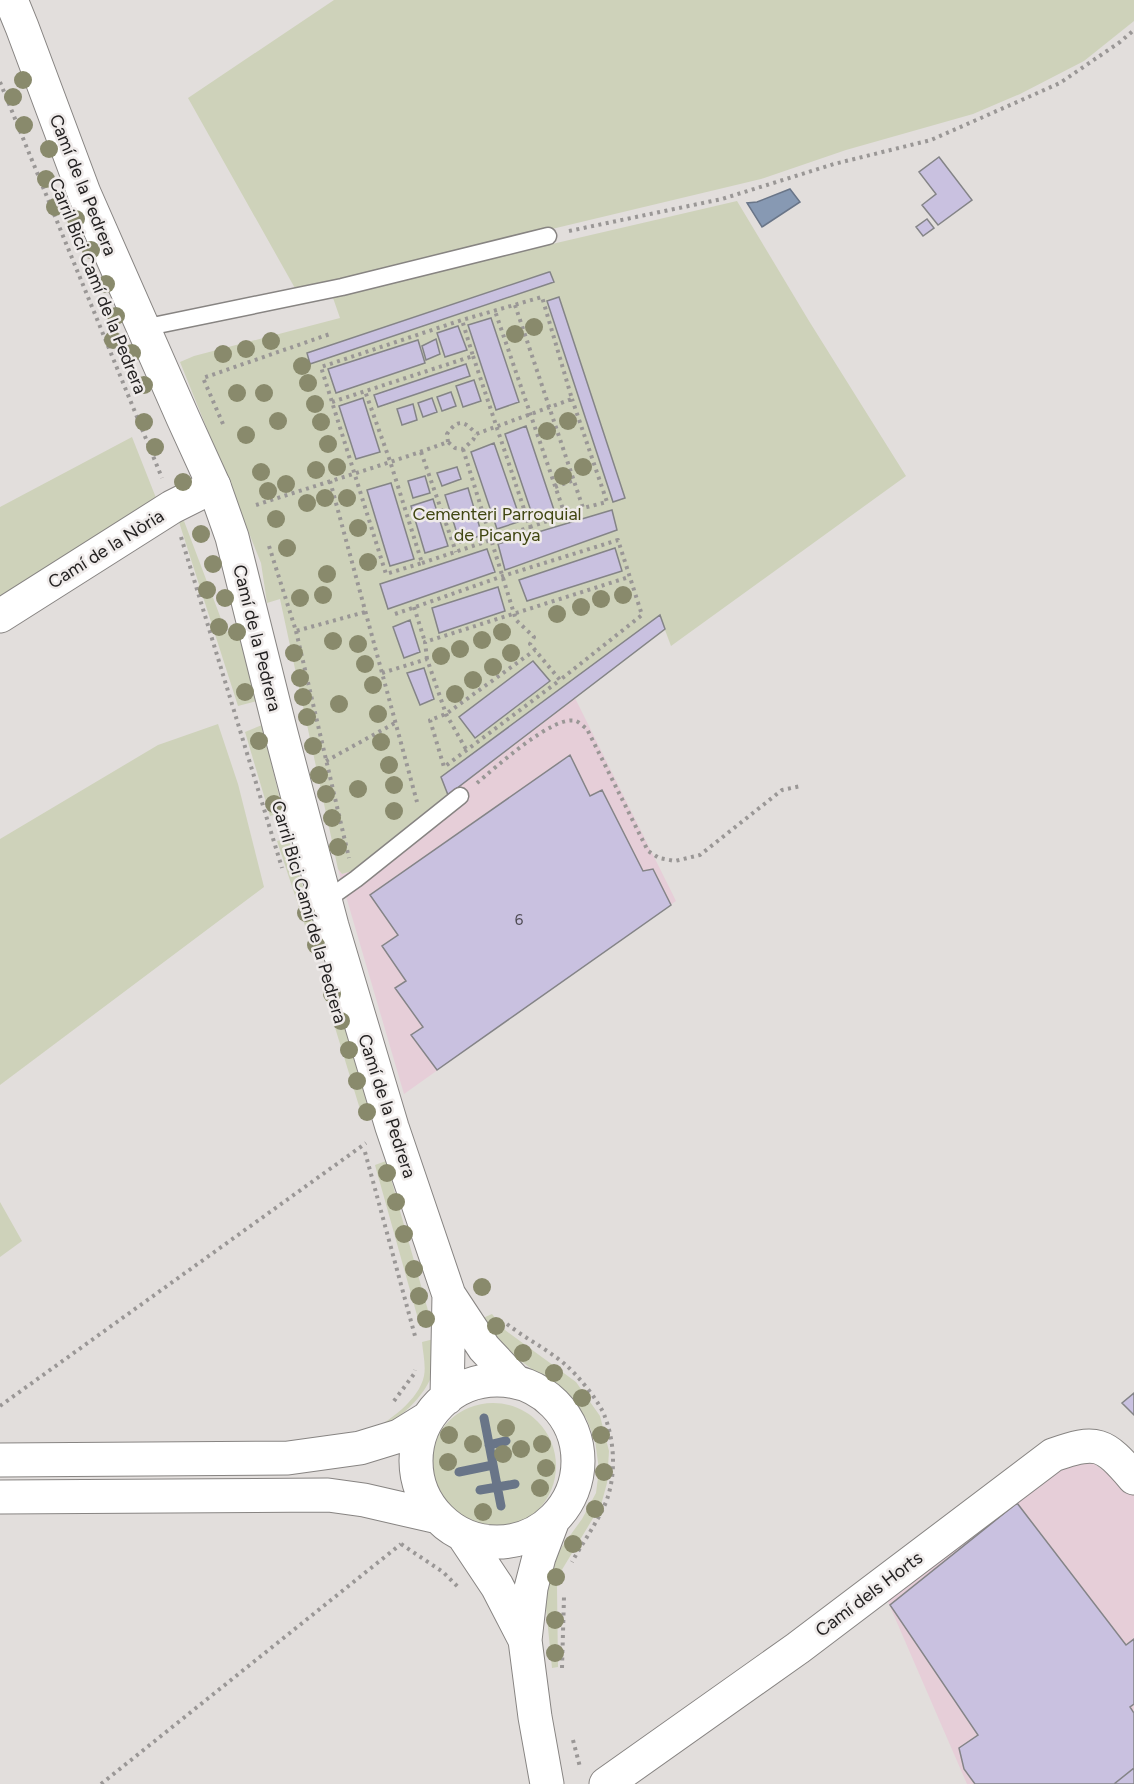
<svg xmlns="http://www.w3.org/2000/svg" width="1134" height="1784" viewBox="0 0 1134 1784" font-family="Figtree,sans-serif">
<rect width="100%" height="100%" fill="#e2dedc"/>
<path fill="#e6ced8" d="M575 698 676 901 404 1094 338 869 342 874 365 867 448 795Z
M1067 1453 1084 1456 1134 1494V1768L1114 1784H967L885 1595Z"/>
<path fill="#ced2ba" d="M334 0H1134V21L1084 61 1020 94 973 114 846 150 761 179 296 290 188 98Z
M737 201 809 321 906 476 671 646 665 630 448 795 365 867 342 874 338 869 280 599 267 603 261 563 180 362 194 356 340 318 332 295Z
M132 437 160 508 0 601V507Z
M184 521 226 632 243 626 257 701 238 706 179 522Z
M218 724 238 784 264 887 0 1085V839L158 745Z
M262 725 283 812 270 816 245 732Z
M288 838 323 953 315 956 277 841Z
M332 981 372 1113 363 1119 322 985Z
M386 1161 429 1314 431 1323 420 1326 375 1165Z
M0 1202 22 1241 0 1257Z
M492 1314 505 1330 576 1382 600 1416 609 1451 607 1483 601 1505 560 1573 557 1587 558 1667 552 1668 545 1598 556 1555 582 1519 596 1493 599 1470 595 1440 586 1418 565 1393 507 1351 496 1338 483 1318Z
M434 1339C433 1351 435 1366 431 1377 423 1399 391 1428 369 1432 389 1421 419 1400 424 1376 426 1366 423 1353 422 1342Z
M430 1466a63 63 0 1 1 126 0a63 63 0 1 1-126 0Z"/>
<path fill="#8799b3" stroke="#697588" stroke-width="1.5" d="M790 189 800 202 762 227 747 203 757 202Z"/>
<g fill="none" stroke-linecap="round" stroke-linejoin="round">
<path stroke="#697588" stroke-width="9" d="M484 1418 501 1506
M489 1445 506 1441
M459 1472 493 1465
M480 1490 515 1484"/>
</g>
<path fill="#c9c1e0" stroke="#848487" stroke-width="1.5" d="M939 157 972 200 938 225 922 205 936 194 919 172Z
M927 219 934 228 923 236 916 227Z
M549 272H550L554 282 310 364 307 353Z
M559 297 625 498 613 502 547 301Z
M491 318 519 402 496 410 468 325Z
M458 326 467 350 445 357 437 333Z
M436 339 440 354 426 360 422 346Z
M418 340 425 363 336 393 328 369Z
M466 364 470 376 378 407 374 395Z
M474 380 481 401 463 407 456 386Z
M451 392 456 406 442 411 437 397Z
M363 398 380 452 356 459 339 406Z
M432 398 437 412 423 417 418 403Z
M413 404 417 420 402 425 397 409Z
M526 426 554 510 533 517 505 434Z
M494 443 521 521 497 529 471 452Z
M457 467 461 479 442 486 437 473Z
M425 476 430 493 413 498 408 481Z
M391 483 414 559 390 566 367 490Z
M468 488 482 535 460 543 445 495Z
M433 499 448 546 425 553 411 506Z
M612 510 617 530 505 570 498 544Z
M615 548 622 571 527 601 519 580Z
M487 549 495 572 388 609 380 584Z
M498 587 505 611 439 633 432 608Z
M660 615 665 629 448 795 441 777Z
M410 620 420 652 404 658 393 627Z
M533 661 550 681 475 738 459 717Z
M424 668 434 699 420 705 407 673Z
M570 755 590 796 602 790 643 871 653 869 671 905 437 1070 411 1035 423 1027 395 988 406 981 382 946 398 935 370 895Z
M1134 1393V1415L1122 1403Z
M1017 1503 1126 1645 1134 1639V1704L1130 1707 1134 1713V1768L1114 1784H975L964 1769 959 1748 978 1735 890 1605Z
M1134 1768V1784H1114Z"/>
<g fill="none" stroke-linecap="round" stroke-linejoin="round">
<defs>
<path id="service" d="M143 328 342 287 548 236
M325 901 356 879 460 796"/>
<path id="minor" d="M0 616 172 507 214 486
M606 1784 798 1648 1053 1455C1097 1439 1104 1443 1134 1478"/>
<path id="tertiary" d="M11 0 22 27 84 193 183 418 214 486 232 537 281 733 332 926 392 1127 449 1295 484 1348 516 1382
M416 1461a81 81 0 1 1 162 0a81 81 0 1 1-162 0Z
M447 1398 449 1295
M0 1460 288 1458 360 1448 399 1436 428 1418
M0 1497 328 1495 364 1500 438 1517
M463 1535 497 1586 525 1640
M547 1784 535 1717 525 1640 531 1588 539 1557 553 1520"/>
</defs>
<use href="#service" stroke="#878482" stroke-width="19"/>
<use href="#minor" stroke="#878482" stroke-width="35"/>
<use href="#tertiary" stroke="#878482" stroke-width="35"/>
<path stroke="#9a9796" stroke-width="4" stroke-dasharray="3 4.5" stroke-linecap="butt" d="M0 82 162 478
M569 231 722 199 834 164 931 140 1060 83 1120 42 1134 30
M515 305 583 508 607 502 572 399
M473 356 530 527 565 515 495 311
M332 402 473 356 462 320
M223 424 203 378 330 334
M448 442 447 434C458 418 465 421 476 434
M463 449 516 620 534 637 530 644 560 680 444 767 430 720 446 714 535 650
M421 452 456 552
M330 481 417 802
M555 487 574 480
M256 505C320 484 385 465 448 442L455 448 463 449 473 440 476 434 572 399 542 297 462 320 321 367 386 574 422 563 390 461 365 391
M565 515 583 508
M181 537 282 868
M269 546 296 631 365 612
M422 563 530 527
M414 607 425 642
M395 614 503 576 618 540 642 615 560 680
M296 631 349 858
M427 659 425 642 629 577
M382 673 427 659 446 714 467 751
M326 761 395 723
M477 783C495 768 554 714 576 721 579 722 584 727 587 729L648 851 659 858 675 861 700 855 782 790 801 786
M365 1152 415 1336
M507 1324C526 1339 549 1350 567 1366 579 1377 600 1402 605 1417 615 1443 616 1476 606 1502 597 1523 583 1542 572 1562
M394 1401 414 1374 415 1370
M0 1406 366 1143
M401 1544 443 1572 459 1588
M562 1668 564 1597
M573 1740 580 1767
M101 1784 401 1544"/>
<use href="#service" stroke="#fff" stroke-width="16"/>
<use href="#minor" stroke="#fff" stroke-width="33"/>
<use href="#tertiary" stroke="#fff" stroke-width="33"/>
</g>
<g fill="#898a6c">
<circle cx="23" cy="80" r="9"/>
<circle cx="13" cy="97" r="9"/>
<circle cx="24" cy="125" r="9"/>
<circle cx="49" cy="149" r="9"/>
<circle cx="46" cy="179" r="9"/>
<circle cx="55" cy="207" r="9"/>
<circle cx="76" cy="219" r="9"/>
<circle cx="91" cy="250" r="9"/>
<circle cx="106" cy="284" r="9"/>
<circle cx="116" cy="316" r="9"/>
<circle cx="534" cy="327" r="9"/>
<circle cx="515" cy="334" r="9"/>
<circle cx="113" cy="340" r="9"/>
<circle cx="271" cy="341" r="9"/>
<circle cx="246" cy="349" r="9"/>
<circle cx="132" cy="353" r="9"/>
<circle cx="223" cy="354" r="9"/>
<circle cx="302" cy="366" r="9"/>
<circle cx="308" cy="383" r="9"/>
<circle cx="144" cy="385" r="9"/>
<circle cx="237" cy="393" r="9"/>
<circle cx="264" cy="393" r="9"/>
<circle cx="315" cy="404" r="9"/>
<circle cx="278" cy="421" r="9"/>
<circle cx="568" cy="421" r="9"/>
<circle cx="144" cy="422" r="9"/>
<circle cx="321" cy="422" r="9"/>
<circle cx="547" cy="431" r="9"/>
<circle cx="246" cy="435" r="9"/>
<circle cx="328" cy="444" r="9"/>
<circle cx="155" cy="447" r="9"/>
<circle cx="337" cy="467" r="9"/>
<circle cx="583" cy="467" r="9"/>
<circle cx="316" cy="470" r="9"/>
<circle cx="261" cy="472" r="9"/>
<circle cx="563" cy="476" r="9"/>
<circle cx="183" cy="482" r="9"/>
<circle cx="286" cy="484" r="9"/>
<circle cx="268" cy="491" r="9"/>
<circle cx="325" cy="498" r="9"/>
<circle cx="347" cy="498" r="9"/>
<circle cx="307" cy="503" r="9"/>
<circle cx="276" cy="519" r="9"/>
<circle cx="358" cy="528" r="9"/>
<circle cx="201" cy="534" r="9"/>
<circle cx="287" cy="548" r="9"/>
<circle cx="368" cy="562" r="9"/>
<circle cx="213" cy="564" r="9"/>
<circle cx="327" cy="574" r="9"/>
<circle cx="207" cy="590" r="9"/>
<circle cx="323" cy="595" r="9"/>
<circle cx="623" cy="595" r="9"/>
<circle cx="225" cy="598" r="9"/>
<circle cx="300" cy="598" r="9"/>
<circle cx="601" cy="599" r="9"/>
<circle cx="581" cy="607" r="9"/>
<circle cx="557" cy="614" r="9"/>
<circle cx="219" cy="627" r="9"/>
<circle cx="237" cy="632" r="9"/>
<circle cx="502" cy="632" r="9"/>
<circle cx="482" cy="640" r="9"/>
<circle cx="333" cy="641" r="9"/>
<circle cx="358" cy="644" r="9"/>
<circle cx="460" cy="649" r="9"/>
<circle cx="294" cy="653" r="9"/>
<circle cx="511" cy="653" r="9"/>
<circle cx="441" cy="656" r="9"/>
<circle cx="365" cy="664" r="9"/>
<circle cx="493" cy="667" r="9"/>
<circle cx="300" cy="678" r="9"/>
<circle cx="473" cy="680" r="9"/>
<circle cx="373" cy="685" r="9"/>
<circle cx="245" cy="692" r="9"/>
<circle cx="455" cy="694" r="9"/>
<circle cx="303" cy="697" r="9"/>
<circle cx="339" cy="704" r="9"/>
<circle cx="378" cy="714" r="9"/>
<circle cx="307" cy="717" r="9"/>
<circle cx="259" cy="741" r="9"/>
<circle cx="381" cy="742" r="9"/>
<circle cx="313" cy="746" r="9"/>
<circle cx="389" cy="765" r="9"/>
<circle cx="319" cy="775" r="9"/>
<circle cx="394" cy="785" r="9"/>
<circle cx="358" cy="789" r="9"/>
<circle cx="326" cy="794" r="9"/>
<circle cx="274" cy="804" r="9"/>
<circle cx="394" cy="811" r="9"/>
<circle cx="332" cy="818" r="9"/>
<circle cx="338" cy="847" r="9"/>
<circle cx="306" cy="913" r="9"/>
<circle cx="316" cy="945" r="9"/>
<circle cx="332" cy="994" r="9"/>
<circle cx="341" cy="1021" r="9"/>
<circle cx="349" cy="1050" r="9"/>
<circle cx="357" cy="1081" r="9"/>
<circle cx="367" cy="1112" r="9"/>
<circle cx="387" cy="1173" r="9"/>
<circle cx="396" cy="1202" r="9"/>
<circle cx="404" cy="1234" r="9"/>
<circle cx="414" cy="1269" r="9"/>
<circle cx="482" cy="1287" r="9"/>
<circle cx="419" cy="1296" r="9"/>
<circle cx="426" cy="1319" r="9"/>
<circle cx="496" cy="1326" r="9"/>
<circle cx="523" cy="1353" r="9"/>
<circle cx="554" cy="1373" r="9"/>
<circle cx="582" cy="1398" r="9"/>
<circle cx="506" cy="1428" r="9"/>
<circle cx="449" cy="1435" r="9"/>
<circle cx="601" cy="1435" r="9"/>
<circle cx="473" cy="1444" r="9"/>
<circle cx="542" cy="1444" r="9"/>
<circle cx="521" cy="1449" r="9"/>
<circle cx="503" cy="1454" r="9"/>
<circle cx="448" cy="1462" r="9"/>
<circle cx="546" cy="1468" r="9"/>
<circle cx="604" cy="1472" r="9"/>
<circle cx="540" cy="1488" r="9"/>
<circle cx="595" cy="1509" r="9"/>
<circle cx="483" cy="1512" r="9"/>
<circle cx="573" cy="1544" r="9"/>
<circle cx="556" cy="1577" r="9"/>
<circle cx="555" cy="1620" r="9"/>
<circle cx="555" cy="1653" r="9"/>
</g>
<g text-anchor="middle" stroke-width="5" stroke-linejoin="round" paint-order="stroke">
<g font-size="15" fill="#4d4a52">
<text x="519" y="925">6</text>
</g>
<g font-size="18" fill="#242222" stroke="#efebea">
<text transform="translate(83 185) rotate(68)" y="6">Camí de la Pedrera</text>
<text transform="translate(98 286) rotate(68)" y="6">Carril Bici Camí de la Pedrera</text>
<text transform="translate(106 549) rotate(-32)" y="6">Camí de la Nòria</text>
<text transform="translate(257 638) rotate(76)" y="6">Camí de la Pedrera</text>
<text transform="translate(309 912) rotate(74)" y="6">Carril Bici Camí de la Pedrera</text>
<text transform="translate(387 1106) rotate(72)" y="6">Camí de la Pedrera</text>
<text transform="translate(869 1594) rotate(-37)" y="6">Camí dels Horts</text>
</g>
<g font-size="18" fill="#404611" stroke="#efebea">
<text x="497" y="520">Cementeri Parroquial<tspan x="497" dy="21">de Picanya</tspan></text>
</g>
</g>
</svg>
